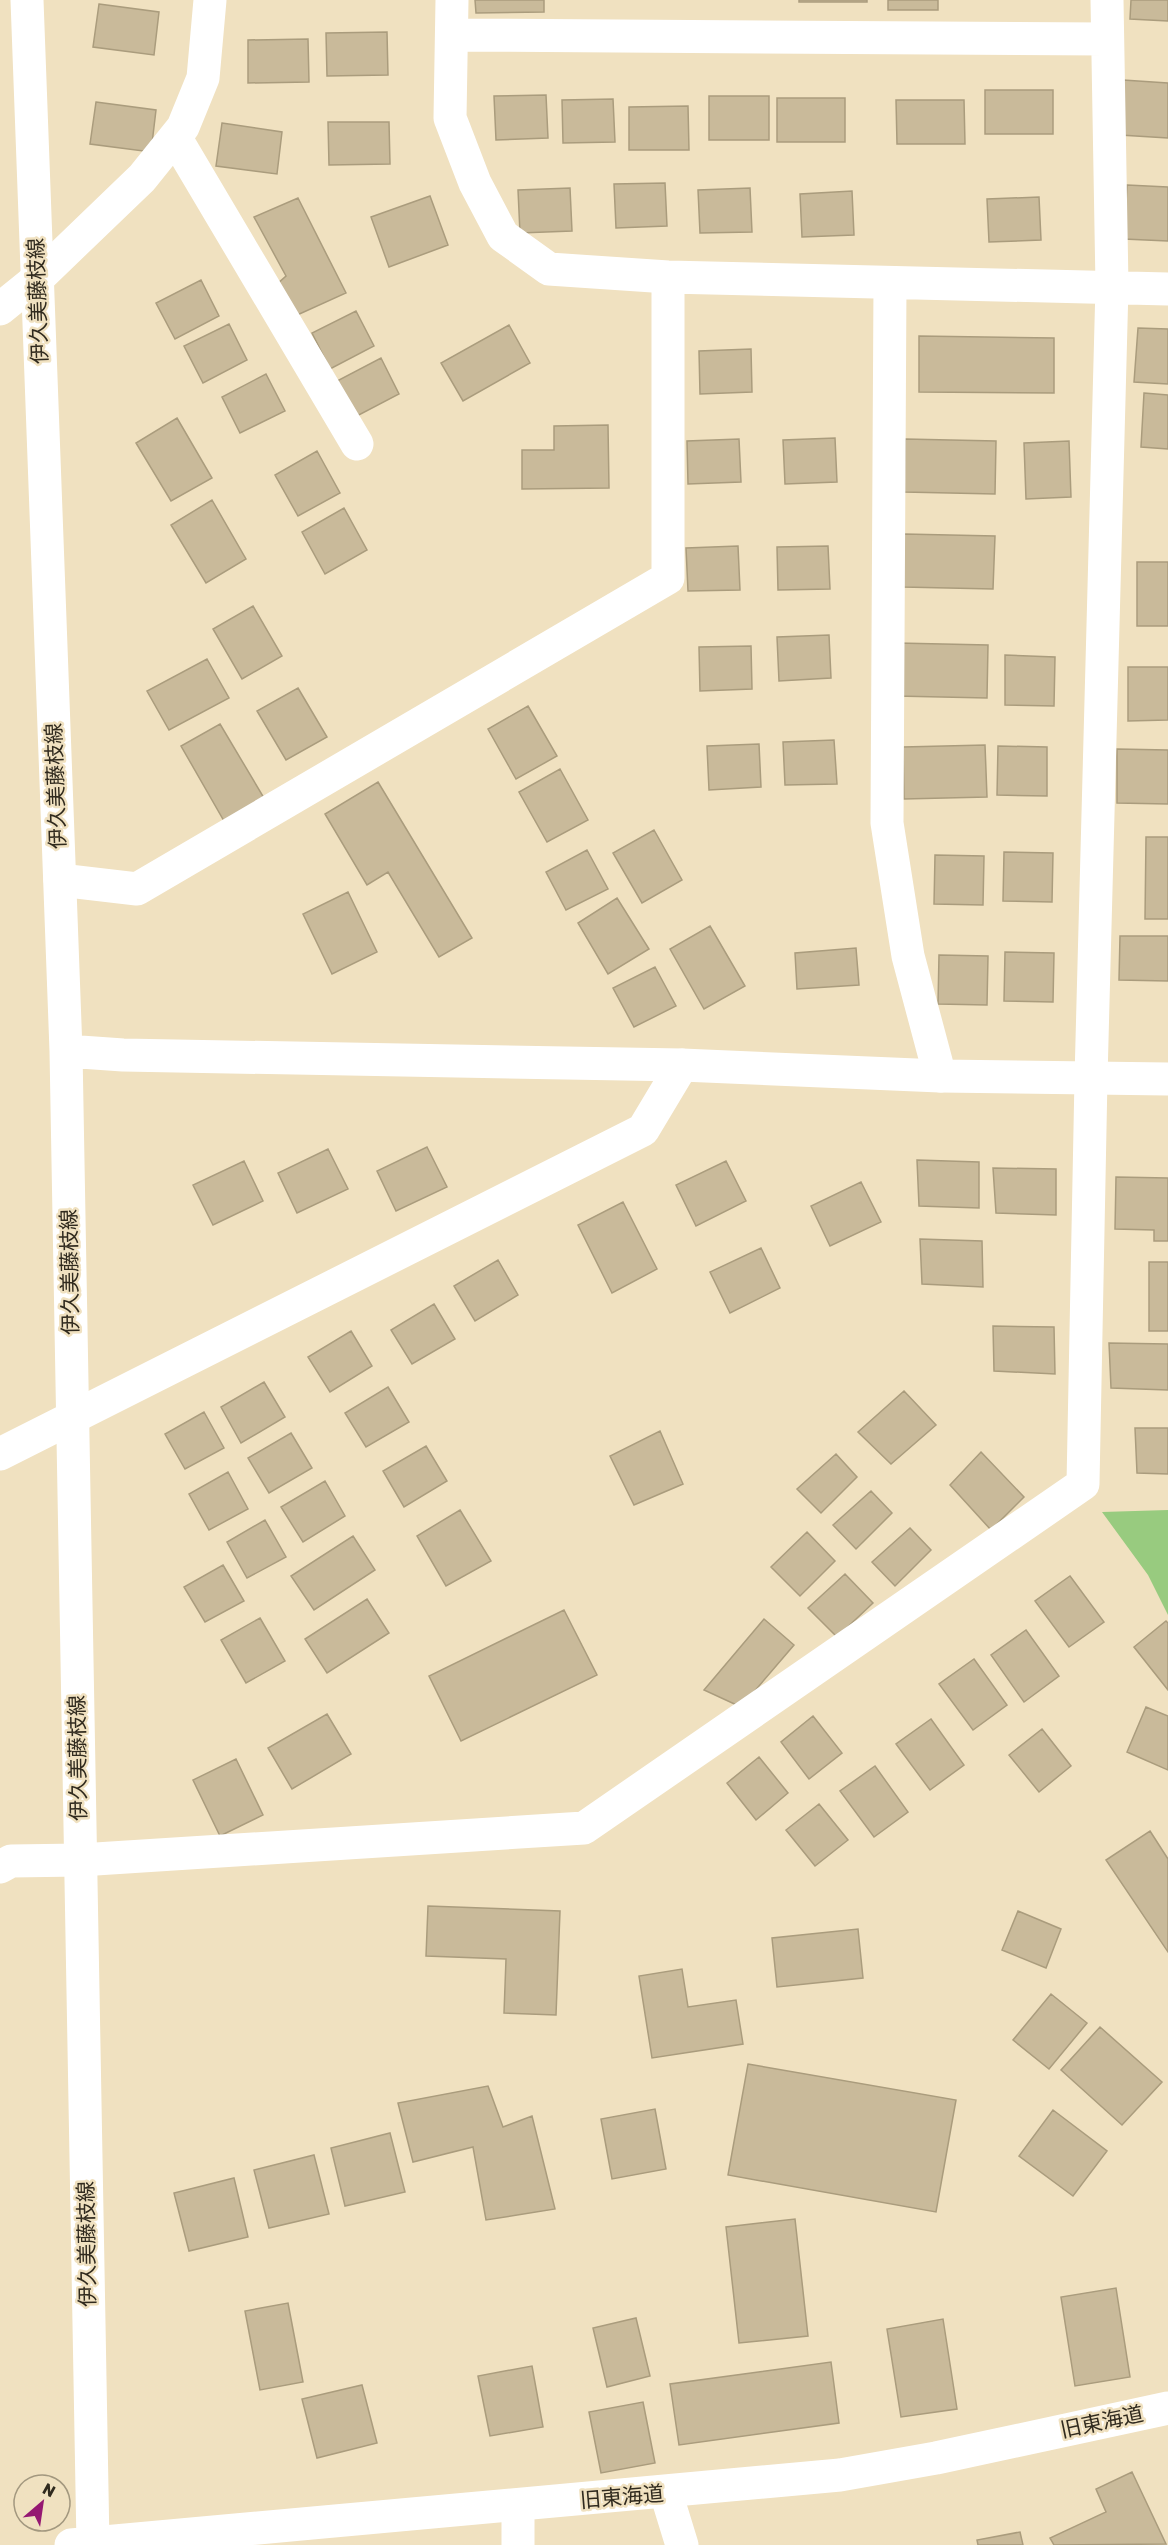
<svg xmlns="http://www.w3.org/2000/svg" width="1168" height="2545" viewBox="0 0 1168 2545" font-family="Rubik,'Noto Sans JP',sans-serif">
<rect width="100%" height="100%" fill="#f0e1c0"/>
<path fill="#98cb7f" d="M1168 1510V1615L1148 1575 1102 1512Z"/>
<path fill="#c9ba9a" stroke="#aa9c7d" stroke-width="1.5" d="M475 0H544V12L476 13Z
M799 0H867V2H799Z
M888 0H938V10H888Z
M1131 0H1168V21L1130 19Z
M99 4 159 12 154 55 93 47Z
M387 32 388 75 327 76 326 33Z
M308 39 309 82 248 83V40Z
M1123 80 1168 83V138L1120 135Z
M985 90H1053V134H985Z
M546 95 548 138 496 140 494 96Z
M709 96H769V140H709Z
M777 98H845V142H777Z
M613 99 615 142 563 143 562 100Z
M896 100H964L965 144H897Z
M96 102 156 110 151 152 90 144Z
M688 106 689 150H629V107Z
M328 122H389L390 164 329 165Z
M222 123 282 132 277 174 216 166Z
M665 183 667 226 616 228 614 184Z
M1127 185 1168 187V241L1124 239Z
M570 188 572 231 520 233 518 190Z
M750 188 752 232 700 233 698 190Z
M852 191 854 235 802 237 800 194Z
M430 196 448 245 389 267 371 217Z
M1039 197 1041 240 989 242 987 199Z
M298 198 346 293 295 316 276 285 286 276 254 217Z
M201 280 219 316 175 339 156 303Z
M356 311 374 346 330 369 312 333Z
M229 324 247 360 203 383 184 346Z
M509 325 530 363 463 401 441 363Z
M1138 328 1168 329V384L1134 382Z
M919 336 1054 338V393L919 392Z
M751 349 752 392 700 394 699 351Z
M381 358 399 394 355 417 337 381Z
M266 374 285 411 240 433 222 397Z
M1144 393 1168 395V449L1141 447Z
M177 418 212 478 171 501 136 443Z
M608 425 609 488 522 489V450H554V426Z
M835 438 837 482 785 484 783 440Z
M739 439 741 482 688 484 687 441Z
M905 439 996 441 995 494 904 492Z
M1069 441 1071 497 1026 499 1024 443Z
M317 451 340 493 298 516 275 475Z
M212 500 246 559 206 583 171 525Z
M344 508 367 550 325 574 302 532Z
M904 534 995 536 993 589 903 587Z
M738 546 740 590 688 591 686 548Z
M828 546 830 589 778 590 777 547Z
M1137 562H1168V626H1137Z
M253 606 282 656 242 679 213 629Z
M829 635 831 678 779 681 777 637Z
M897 643 988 645 987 698 896 696Z
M751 646 752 689 700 691 699 647Z
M1005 655 1055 657 1054 706 1005 705Z
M207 659 229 698 169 730 147 691Z
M1128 667H1168V720L1128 721Z
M298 688 327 737 286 760 257 711Z
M528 706 557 756 516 779 488 729Z
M220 724 264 798 224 821 181 746Z
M834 740 837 784 785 785 783 742Z
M759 744 761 787 709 790 707 746Z
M985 745 987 797 904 799 903 747Z
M998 746 1047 747V796L997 795Z
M1117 749 1168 750V804L1117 803Z
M560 769 588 820 547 842 519 792Z
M378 782 472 938 439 957 388 872 367 885 325 814Z
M654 830 682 880 642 903 613 853Z
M1146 837H1168V919H1145Z
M587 850 608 889 566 910 546 872Z
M1004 852 1053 853 1052 902 1003 901Z
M935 855 984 856 983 905 934 904Z
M348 892 377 952 332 974 303 914Z
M617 898 649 949 608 974 578 923Z
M710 926 745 986 704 1009 670 949Z
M1120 936H1168V981L1119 980Z
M856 948 859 985 797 989 795 953Z
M1005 952 1054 953 1053 1002 1004 1001Z
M939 955 988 956 987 1005 938 1004Z
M655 967 676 1006 634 1027 613 988Z
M427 1147 447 1187 396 1211 377 1171Z
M328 1149 348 1189 297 1213 278 1173Z
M917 1160 979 1162V1208L919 1206Z
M244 1161 263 1201 213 1225 193 1185Z
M726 1161 746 1201 696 1226 676 1185Z
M993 1168 1056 1169V1215L996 1213Z
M1116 1177 1168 1178V1241H1154V1230L1115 1229Z
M861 1182 881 1222 830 1246 811 1206Z
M623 1202 657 1269 612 1293 578 1225Z
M920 1239 982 1241 983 1287 922 1284Z
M761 1248 780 1288 730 1313 710 1272Z
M498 1260 518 1295 475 1321 454 1286Z
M1149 1262H1168V1331H1149Z
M434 1304 455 1339 412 1364 391 1330Z
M993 1326 1054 1327 1055 1374 994 1371Z
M351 1331 372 1366 330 1392 308 1357Z
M1109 1343 1168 1344V1390L1111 1388Z
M264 1382 285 1417 241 1443 221 1407Z
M388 1387 409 1422 366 1447 345 1413Z
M904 1391 936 1425 891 1464 858 1432Z
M204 1412 224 1448 185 1469 165 1434Z
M1135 1428H1168V1474L1137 1473Z
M660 1431 683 1484 634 1505 610 1456Z
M291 1433 312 1468 269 1493 248 1458Z
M426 1446 447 1481 404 1507 383 1471Z
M981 1452 1024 1497 991 1530 950 1485Z
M836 1454 857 1477 821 1513 797 1489Z
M228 1472 248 1509 209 1530 189 1494Z
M325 1481 345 1516 303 1542 281 1507Z
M871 1491 892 1513 856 1549 833 1525Z
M460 1510 491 1561 446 1586 417 1536Z
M265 1520 286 1557 247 1578 227 1542Z
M910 1528 931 1550 895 1586 872 1562Z
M807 1532 835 1561 800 1596 771 1567Z
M353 1536 375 1570 314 1610 291 1576Z
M223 1565 244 1601 205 1622 184 1587Z
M845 1574 873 1603 837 1637 808 1608Z
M1070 1576 1104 1622 1069 1647 1035 1601Z
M367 1599 389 1633 327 1673 305 1639Z
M564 1610 597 1675 461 1741 429 1676Z
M260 1618 285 1661 246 1683 221 1640Z
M764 1619 794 1645 741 1707 704 1690Z
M1166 1621 1168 1623V1690L1134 1647Z
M1026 1630 1059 1676 1024 1702 991 1655Z
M974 1659 1007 1705 973 1730 939 1684Z
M1146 1707 1168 1716V1770L1127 1752Z
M327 1714 351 1754 292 1789 268 1748Z
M813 1716 842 1753 809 1779 781 1742Z
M931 1719 964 1765 930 1790 896 1744Z
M1042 1729 1071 1766 1039 1792 1009 1755Z
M759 1757 788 1793 756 1820 727 1783Z
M236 1759 263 1815 220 1836 193 1780Z
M875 1766 908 1812 874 1837 840 1791Z
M819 1804 848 1840 815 1866 786 1830Z
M1150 1831 1168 1859V1952L1106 1860Z
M428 1906 560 1911 556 2015 504 2013 506 1959 426 1956Z
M1018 1911 1061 1929 1046 1968 1002 1950Z
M858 1929 863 1978 777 1987 772 1938Z
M682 1969 688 2007 736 2000 743 2044 652 2058 639 1976Z
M1051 1994 1087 2023 1049 2069 1013 2040Z
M1100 2027 1162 2082 1122 2125 1061 2070Z
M748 2064 956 2100 936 2212 728 2175Z
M488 2086 503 2127 532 2116 555 2209 486 2220 473 2147 413 2162 398 2103Z
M655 2109 666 2169 612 2179 601 2119Z
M1053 2110 1107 2151 1073 2196 1019 2156Z
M390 2133 405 2192 345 2206 331 2148Z
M314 2155 329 2214 269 2228 254 2170Z
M234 2178 248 2237 189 2251 174 2193Z
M795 2219 808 2336 739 2343 726 2227Z
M1116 2288 1130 2377 1075 2386 1061 2297Z
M288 2303 303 2382 260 2390 245 2311Z
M636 2318 650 2376 607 2387 593 2328Z
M943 2319 957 2409 901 2417 887 2329Z
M831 2362 839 2423 679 2445 670 2384Z
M532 2366 543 2427 490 2436 478 2376Z
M362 2385 377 2443 317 2458 302 2399Z
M643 2402 655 2463 601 2473 589 2412Z
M1132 2472 1166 2544 1054 2545 1050 2538 1106 2512 1096 2489Z
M1020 2532 1023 2545H978L977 2540Z"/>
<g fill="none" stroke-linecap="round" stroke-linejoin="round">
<path stroke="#fff" stroke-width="33" d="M452 0 450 118 475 183 503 236 549 269 668 277 1168 289
M453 35 1105 39
M175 137 357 444
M890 283 887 823 908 956 940 1076
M0 309 37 279 142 178 183 127 203 78 210 0
M60 880 137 889 668 578V277
M0 1454 643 1130 682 1065
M0 1867 11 1861 80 1860 584 1828 1083 1484 1091 1078 1112 286 1107 0
M666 2493 682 2545
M518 2545V2506"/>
<path stroke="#fff" stroke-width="33" d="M27 0 66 1051 93 2545
M66 1051 123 1055 682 1065 940 1076 1168 1079
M71 2545 840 2475 936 2458 1168 2408"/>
</g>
<g text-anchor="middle" stroke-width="5" stroke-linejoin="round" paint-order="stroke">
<g font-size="21" fill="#302a1e" stroke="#f0e1c0">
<text transform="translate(38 301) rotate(-92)" y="7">伊久美藤枝線</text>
<text transform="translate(56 786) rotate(-92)" y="7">伊久美藤枝線</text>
<text transform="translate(70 1272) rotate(-91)" y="7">伊久美藤枝線</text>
<text transform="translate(78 1758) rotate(-91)" y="7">伊久美藤枝線</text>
<text transform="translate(87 2244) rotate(-91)" y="7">伊久美藤枝線</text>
<text transform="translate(1102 2422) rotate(-12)" y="7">旧東海道</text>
<text transform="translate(622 2497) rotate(-5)" y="7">旧東海道</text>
</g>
</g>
<g transform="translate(42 2503) rotate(29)"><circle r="28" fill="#f0e1c0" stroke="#a3987f" stroke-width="1.5"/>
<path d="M0-4.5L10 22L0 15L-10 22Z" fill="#951872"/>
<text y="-9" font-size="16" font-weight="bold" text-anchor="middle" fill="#302a1e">N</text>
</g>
</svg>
